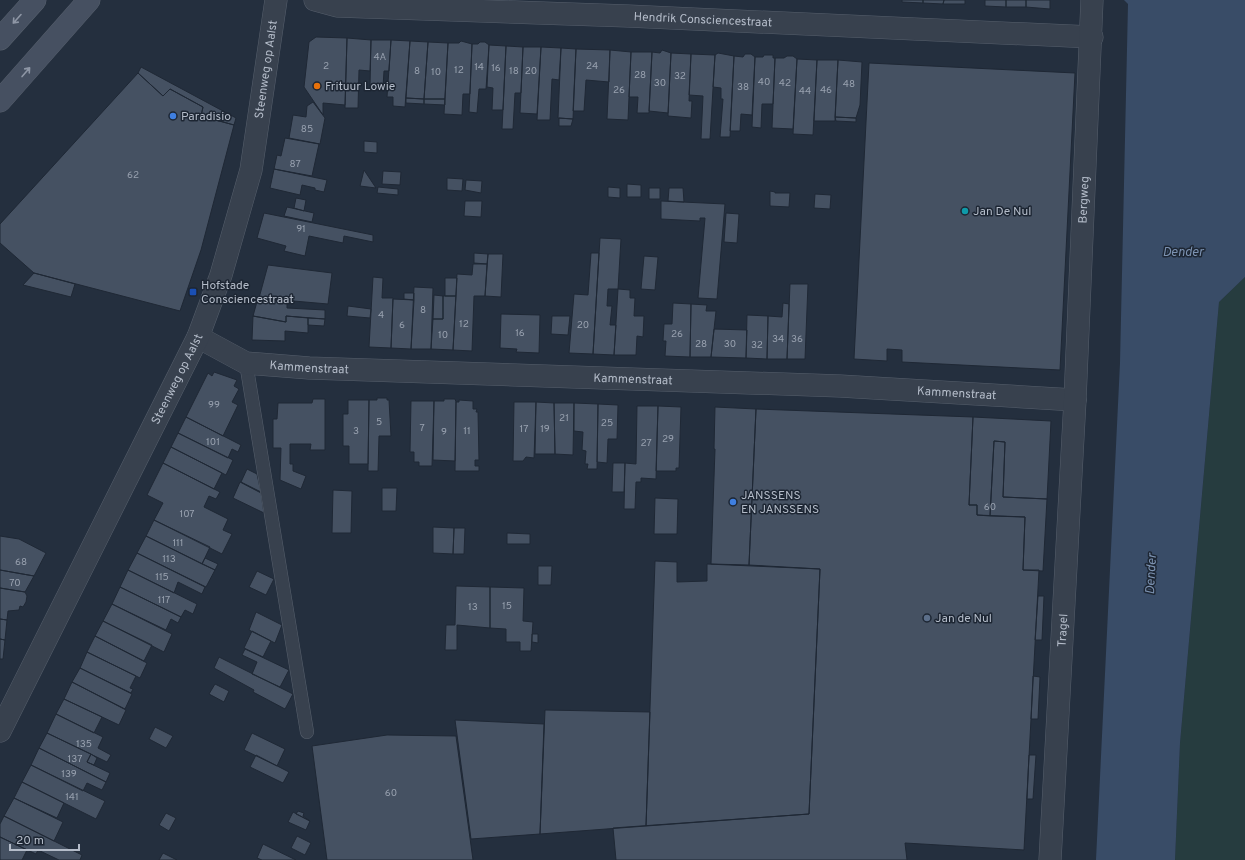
<svg xmlns="http://www.w3.org/2000/svg" width="1245" height="860" viewBox="0 0 1245 860" font-family="Overpass,sans-serif">
<rect width="100%" height="100%" fill="#242f3e"/>
<path fill="#263c3f" d="M1245 277V860H1175L1180 743 1219 302Z"/>
<path fill="#394c67" d="M1124 0H1245V277L1219 302 1180 743 1175 860H1096L1120 363 1128 4Z"/>
<path fill="#455162" stroke="#1f2835" d="M902 0H923V3L902 2Z
M923 0H944L943 4 923 3Z
M944 0H965V4H943Z
M985 0H1006V7L985 6Z
M1006 0H1026V7H1006Z
M1026 0H1050V9L1026 7Z
M316 37 347 38 345 105 323 103V115L304 87 309 42Z
M347 38 371 40 370 71 359 70 358 108H345Z
M371 40H391L389 71H384L383 87 370 86Z
M391 40 410 41 405 107 393 106V97H387Z
M410 41 428 42 424 99 406 98Z
M461 41 472 44 470 94H463L462 115 444 114 448 43H459Z
M428 42 448 43 445 99H424Z
M480 42H485L489 45 486 89H479L477 113 469 112 472 44H478Z
M489 45 506 46 503 110H492L493 88 487 87Z
M506 46 523 47 521 93H515L513 129H502Z
M523 47H541L537 114 520 113Z
M541 47 561 48 559 80 552 79 550 120H537Z
M561 48 576 49 573 119 558 118Z
M576 49 610 50 609 82 586 80 584 111H573Z
M610 50 631 52 628 120 607 119Z
M662 50 671 53 668 113 649 111 652 52 660 53Z
M631 52H652L649 113H637L638 97H629Z
M671 53 691 54 689 101H692L691 118 668 116Z
M718 53 734 56 730 137H720L723 99H721V88L713 87 715 55Z
M691 54 715 55 710 139H701L703 96 689 95Z
M745 54H751L755 57 752 115 741 114 740 131H730L734 56 743 57Z
M764 55H773V58H775L773 104H762L761 128 752 127 755 57H763Z
M787 56H793L797 59 793 129 772 128 775 58H784Z
M797 59 817 60 813 135 793 134Z
M817 60H838L835 121H814Z
M838 60 862 62 860 105 856 118 835 117Z
M869 63 1075 73 1060 370 902 362V350L887 349V361L854 359Z
M141 67 236 118 234 125 201 116 203 107 170 89 163 96 138 73Z
M138 73 163 96 170 89 203 107 201 116 234 125 201 250 180 311 34 273 0 243V224Z
M406 98 424 99V104L406 103Z
M424 99H445V105L424 104Z
M313 102 325 118 320 144 289 138 293 115 306 117 307 106Z
M835 117 856 118V122L836 121Z
M559 118 573 119 571 126H559Z
M285 138 319 144 312 176 274 169 277 155 281 156Z
M364 141 377 142V153L364 152Z
M274 169 327 180 324 192 315 190V188L302 185 300 195 270 188Z
M364 170 376 188 360 186Z
M383 171 401 172 400 185 382 184Z
M447 178 463 179 462 191 447 190Z
M466 180 482 181 481 193 465 190Z
M627 184 641 185V197H627Z
M378 187 398 189V195L377 193Z
M608 187 620 188V198L608 197Z
M649 188H660V199H649Z
M669 188H683L684 202 668 201Z
M770 191 775 192V193H790L789 207 770 206Z
M815 194 831 195 830 209 814 208Z
M296 198 306 200 304 211 294 208Z
M465 201H482L481 217 464 216Z
M661 201 725 204 717 299 698 298 705 218H700V221L661 219Z
M287 207 314 213 312 222 284 216Z
M264 213 373 235V242L344 236 343 243 309 236 305 256 284 251 286 246 257 238Z
M726 213 739 214 737 243 724 242Z
M600 238 621 239 618 289H608L607 306H612L610 325H616L614 355 593 354Z
M474 253 488 254 487 264 474 263Z
M591 253H599L593 354 569 353 574 294 588 295Z
M488 254H503L501 297 485 296Z
M644 256 658 257 655 290 641 289Z
M473 264H487L485 296H474L472 351 453 350 457 274 472 275Z
M268 265 332 273 328 304 259 298Z
M34 273 75 284 71 297 23 285Z
M373 277 383 278 382 298H393L391 348 369 347Z
M445 278H457L456 296H445Z
M790 284H808L805 359H787Z
M414 287 433 288 431 349H411Z
M618 289 630 290V298H635L634 316H644L643 337 637 336 636 355H614Z
M404 293H414V300L404 299Z
M434 295 443 296V319H433Z
M443 296H456L453 350 431 349 433 319H443Z
M258 298 287 302V308L325 310V319L286 316V322L253 316Z
M393 299 414 300 411 349 391 348Z
M673 303 691 304 690 357 665 356 666 341H663L664 324H672Z
M783 303 789 304 787 359H767L768 316 782 317Z
M691 304 707 305 706 311H716L711 357H690Z
M348 306 371 309 370 318 347 316Z
M501 314 540 315 539 353 516 352 517 349 500 348Z
M747 315 768 316 767 359 746 358Z
M253 316 286 322V316L308 318V333L285 331V341L252 340Z
M552 316H570L568 335 551 334Z
M308 318 325 319 324 326 308 325Z
M714 329 747 330 746 358 711 357Z
M214 372 237 380 234 386 239 389 232 402 238 405 223 436 186 417 208 373 212 376Z
M377 398H387V400H389L391 436H379L378 471H368L369 400H377Z
M313 399H325V450H310L311 444H290V464H293V471L306 476 301 489 280 480 281 448H273V419H277L278 403H312Z
M444 399H455L456 402 455 461 433 460 434 401H444Z
M348 400H369L368 464H349V446H343V414H348Z
M459 400 473 401V409H477L476 412H478L479 460H475V466H479V471H455L456 402H459Z
M411 401H434L432 466H419V462H414V452H410Z
M514 402H536L534 458 526 457 523 461H513Z
M536 402 554 403 555 454H535Z
M554 403H574L573 455 555 454Z
M574 403 598 404 597 469H587L588 464H585L586 451 582 450 583 432 574 431Z
M598 404 618 405 617 439H608L607 463 597 462Z
M637 406H658L656 479 641 478V482H636L635 509H624L625 463 636 464Z
M658 406 681 407 679 468H676V471H656Z
M715 407 756 409 749 565 711 564 715 449H714Z
M756 409 973 417 969 505H977V515L1025 517 1023 570H1039L1024 850 905 843 907 860H616L613 828 809 814 820 569 749 565Z
M186 417 241 445 238 452 232 449 228 458 178 433Z
M973 417 1051 421 1047 499 1003 497 1005 442 994 441 990 516 977 515V505H969Z
M178 433 233 460 226 475 171 447Z
M994 441 1005 442 1003 497 1047 499 1043 571 1023 570 1025 517 990 516Z
M171 447 222 473 214 489 163 463Z
M163 463 220 492 216 499 209 496 204 507 228 519 223 530 232 534 222 554 154 520 163 503 147 495Z
M613 463H625L624 492H612Z
M247 469 257 474 261 492 241 482Z
M240 482 261 493 264 513 233 498Z
M382 488H397L396 511H382Z
M333 490 352 491 351 533H332Z
M655 498 678 499 677 534H654Z
M154 520 210 547 202 564 146 536Z
M433 527 454 528 453 554 433 553Z
M454 528H465L464 554H453Z
M507 533 530 534V544H507Z
M0 536 19 539 46 553 34 576 0 570Z
M146 536 215 570 206 587 137 553Z
M137 553 205 587 202 594 178 582 174 593 128 570Z
M205 558 218 564 215 570 202 564Z
M655 561 677 562V582L707 581V564L820 569 809 814 646 826Z
M538 566H552L551 585H538Z
M0 570 34 576 25 592 0 588Z
M128 570 197 604 193 614 185 610 181 617 120 587Z
M257 571 274 579 266 595 249 587Z
M456 586 490 587V628L457 625V650H445L446 625H455Z
M120 587 181 617 178 623 171 619 166 630 112 604Z
M490 587 524 588 523 621 533 622 531 651H520V642H506V629L490 628Z
M0 588 25 592 27 596 26 602 23 607 20 606 19 610 8 611 7 620 0 619Z
M1038 596H1044L1042 640H1035Z
M112 604 172 634 164 652 103 621Z
M256 612 282 625 275 643 249 630Z
M0 619 7 620 5 640 0 639Z
M103 621 152 645 144 661 95 636Z
M252 631 271 641 263 657 244 648Z
M532 634H538V643L532 642Z
M95 636 147 663 140 678 87 652Z
M0 639 5 640 3 659H0Z
M245 649 289 670 280 687 252 674 257 662 242 655Z
M87 652 136 676 130 688 133 689 131 693 80 668Z
M219 657 293 694 285 709 253 692 254 690 214 668Z
M80 668 132 694 125 709 72 682Z
M1033 676 1040 677 1038 719H1031Z
M72 682 126 710 119 725 64 699Z
M215 684 229 691 224 702 209 694Z
M64 699 102 717 94 733 56 714Z
M545 710 650 712 646 826 540 834Z
M56 714 103 737 98 748 111 755 107 762 47 733Z
M455 720 544 724 540 834 471 839Z
M155 727 173 736 166 748 149 739Z
M47 733 91 754 87 762 110 773 106 782 39 748Z
M252 733 285 749 277 766 244 750Z
M387 735 456 736 473 860H327L312 746Z
M39 748 106 782 102 790 87 783 83 791 31 765Z
M91 754 97 758 94 765 87 762Z
M256 755 289 772 283 783 250 767Z
M1029 755H1036L1033 799H1027Z
M31 765 105 801 96 819 22 782Z
M22 782 64 803 57 818 14 798Z
M14 798 63 822 54 841 4 816Z
M298 811 304 813 303 816 310 821 296 814Z
M293 812 310 821 306 830 288 822Z
M166 813 176 818 169 831 159 825Z
M4 816 82 855 80 860H59L38 850 36 854 0 837V824Z
M297 836 311 843 305 855 291 848Z
M0 837 27 850 22 860H0Z
M263 844 296 860H262L257 858Z
M163 853 177 860H159Z"/>
<g fill="none" stroke-linecap="round" stroke-linejoin="round">
<defs>
<path id="service" d="M246 363 307 732"/>
<g id="minor">
<path id="s1" d="M315 0 337 6 628 16 1092 37"/>
<path id="s2" d="M198 337 246 363 309 368 840 386 1075 400"/>
<path id="s3" d="M0 731 198 337 221 275 251 170 276 0"/>
<path id="s4" d="M1050 860 1075 400 1092 0"/>
</g>
<path id="secondary" d="M0 39 35 0
M0 101 89 0"/>
</defs>
<use href="#service" stroke="#565f6c" stroke-width="14"/>
<use href="#minor" stroke="#565f6c" stroke-width="23"/>
<use href="#secondary" stroke="#565f6c" stroke-width="23"/>
<use href="#service" stroke="#38414e" stroke-width="13"/>
<use href="#minor" stroke="#38414e" stroke-width="22"/>
<use href="#secondary" stroke="#465061" stroke-width="22"/>
</g>
<defs><path id="oneway-shaft" d="M-6 0H5M1.5-3L5.5 0L1.5 3" fill="none" stroke-width="1.6" stroke-linecap="round" stroke-linejoin="round"/></defs>
<g stroke="#8e96a5">
<use href="#oneway-shaft" transform="translate(17 19) rotate(132)"/>
<use href="#oneway-shaft" transform="translate(26 72) rotate(-49)"/>
</g>
<circle fill="#e8710a" stroke="#1d2633" stroke-width="1.5" cx="317" cy="86" r="4"/>
<g fill="#3f7fe0" stroke="#1d2633" stroke-width="1.5">
<circle cx="173" cy="116" r="4"/>
<circle cx="733" cy="502" r="4"/>
</g>
<circle fill="#0f9aa8" stroke="#1d2633" stroke-width="1.5" cx="965" cy="211" r="4"/>
<rect fill="#1a4fb4" stroke="#1d2633" stroke-width="1.5" x="189" y="288" width="8" height="8" rx="2"/>
<circle fill="#5c6f8a" stroke="#1d2633" stroke-width="1.5" cx="927" cy="618" r="4"/>
<g text-anchor="middle" stroke-width="3" stroke-linejoin="round" paint-order="stroke">
<g font-size="10" fill="#98a1af">
<text x="380" y="60">4A</text>
<text x="326" y="69">2</text>
<text x="592" y="69">24</text>
<text x="479" y="70">14</text>
<text x="496" y="71">16</text>
<text x="459" y="73">12</text>
<text x="417" y="74">8</text>
<text x="514" y="74">18</text>
<text x="531" y="74">20</text>
<text x="436" y="75">10</text>
<text x="640" y="78">28</text>
<text x="680" y="79">32</text>
<text x="764" y="85">40</text>
<text x="660" y="86">30</text>
<text x="785" y="86">42</text>
<text x="849" y="87">48</text>
<text x="743" y="90">38</text>
<text x="619" y="93">26</text>
<text x="826" y="93">46</text>
<text x="805" y="94">44</text>
<text x="307" y="132">85</text>
<text x="295" y="167">87</text>
<text x="133" y="178">62</text>
<text x="301" y="232">91</text>
<text x="423" y="313">8</text>
<text x="381" y="318">4</text>
<text x="464" y="327">12</text>
<text x="402" y="328">6</text>
<text x="583" y="328">20</text>
<text x="520" y="336">16</text>
<text x="677" y="337">26</text>
<text x="443" y="338">10</text>
<text x="778" y="342">34</text>
<text x="797" y="342">36</text>
<text x="701" y="347">28</text>
<text x="730" y="347">30</text>
<text x="757" y="348">32</text>
<text x="214" y="408">99</text>
<text x="564" y="421">21</text>
<text x="379" y="425">5</text>
<text x="607" y="426">25</text>
<text x="422" y="431">7</text>
<text x="524" y="432">17</text>
<text x="545" y="432">19</text>
<text x="356" y="434">3</text>
<text x="467" y="434">11</text>
<text x="444" y="435">9</text>
<text x="668" y="442">29</text>
<text x="213" y="445">101</text>
<text x="646" y="446">27</text>
<text x="990" y="510">60</text>
<text x="187" y="517">107</text>
<text x="178" y="546">111</text>
<text x="169" y="562">113</text>
<text x="21" y="565">68</text>
<text x="162" y="580">115</text>
<text x="15" y="586">70</text>
<text x="164" y="603">117</text>
<text x="507" y="609">15</text>
<text x="473" y="610">13</text>
<text x="84" y="747">135</text>
<text x="75" y="762">137</text>
<text x="69" y="777">139</text>
<text x="391" y="796">60</text>
<text x="72" y="800">141</text>
</g>
<g font-size="12" fill="#b4bcc9" stroke="#1d2633">
<text dy="4" stroke="none"><textPath href="#s1" startOffset="389">Hendrik Consciencestraat</textPath></text>
<text dy="4" stroke="none"><textPath href="#s3" startOffset="718">Steenweg op Aalst</textPath></text>
<text dy="4" stroke="none"><textPath href="#s4" startOffset="661">Bergweg</textPath></text>
<text dy="4" stroke="none"><textPath href="#s2" startOffset="118">Kammenstraat</textPath></text>
<text dy="4" stroke="none"><textPath href="#s3" startOffset="394">Steenweg op Aalst</textPath></text>
<text dy="4" stroke="none"><textPath href="#s2" startOffset="442">Kammenstraat</textPath></text>
<text dy="4" stroke="none"><textPath href="#s2" startOffset="766">Kammenstraat</textPath></text>
<text dy="4" stroke="none"><textPath href="#s4" startOffset="230">Tragel</textPath></text>
</g>
<g font-size="12" fill="#b4bcc9" stroke="#1d2633" text-anchor="start">
<text x="325" y="90">Frituur Lowie</text>
<text x="181" y="120">Paradisio</text>
<text x="973" y="215">Jan De Nul</text>
<text x="201" y="289">Hofstade<tspan x="201" dy="14">Consciencestraat</tspan></text>
<text x="741" y="499">JANSSENS<tspan x="741" dy="14">EN JANSSENS</tspan></text>
<text x="935" y="622">Jan de Nul</text>
</g>
<g font-size="13" font-style="italic" fill="#7c92b1" stroke="#1d2633">
<text x="1183" y="256">Dender</text>
<text transform="translate(1150 574) rotate(-87)" y="5">Dender</text>
</g>
</g>
<path d="M10 844v6h69v-6" fill="none" stroke="#b4bcc9" stroke-width="2"/>
<text x="16" y="844" font-size="12" fill="#b4bcc9" stroke="#1d2633" stroke-width="3" paint-order="stroke">20 m</text>
</svg>
